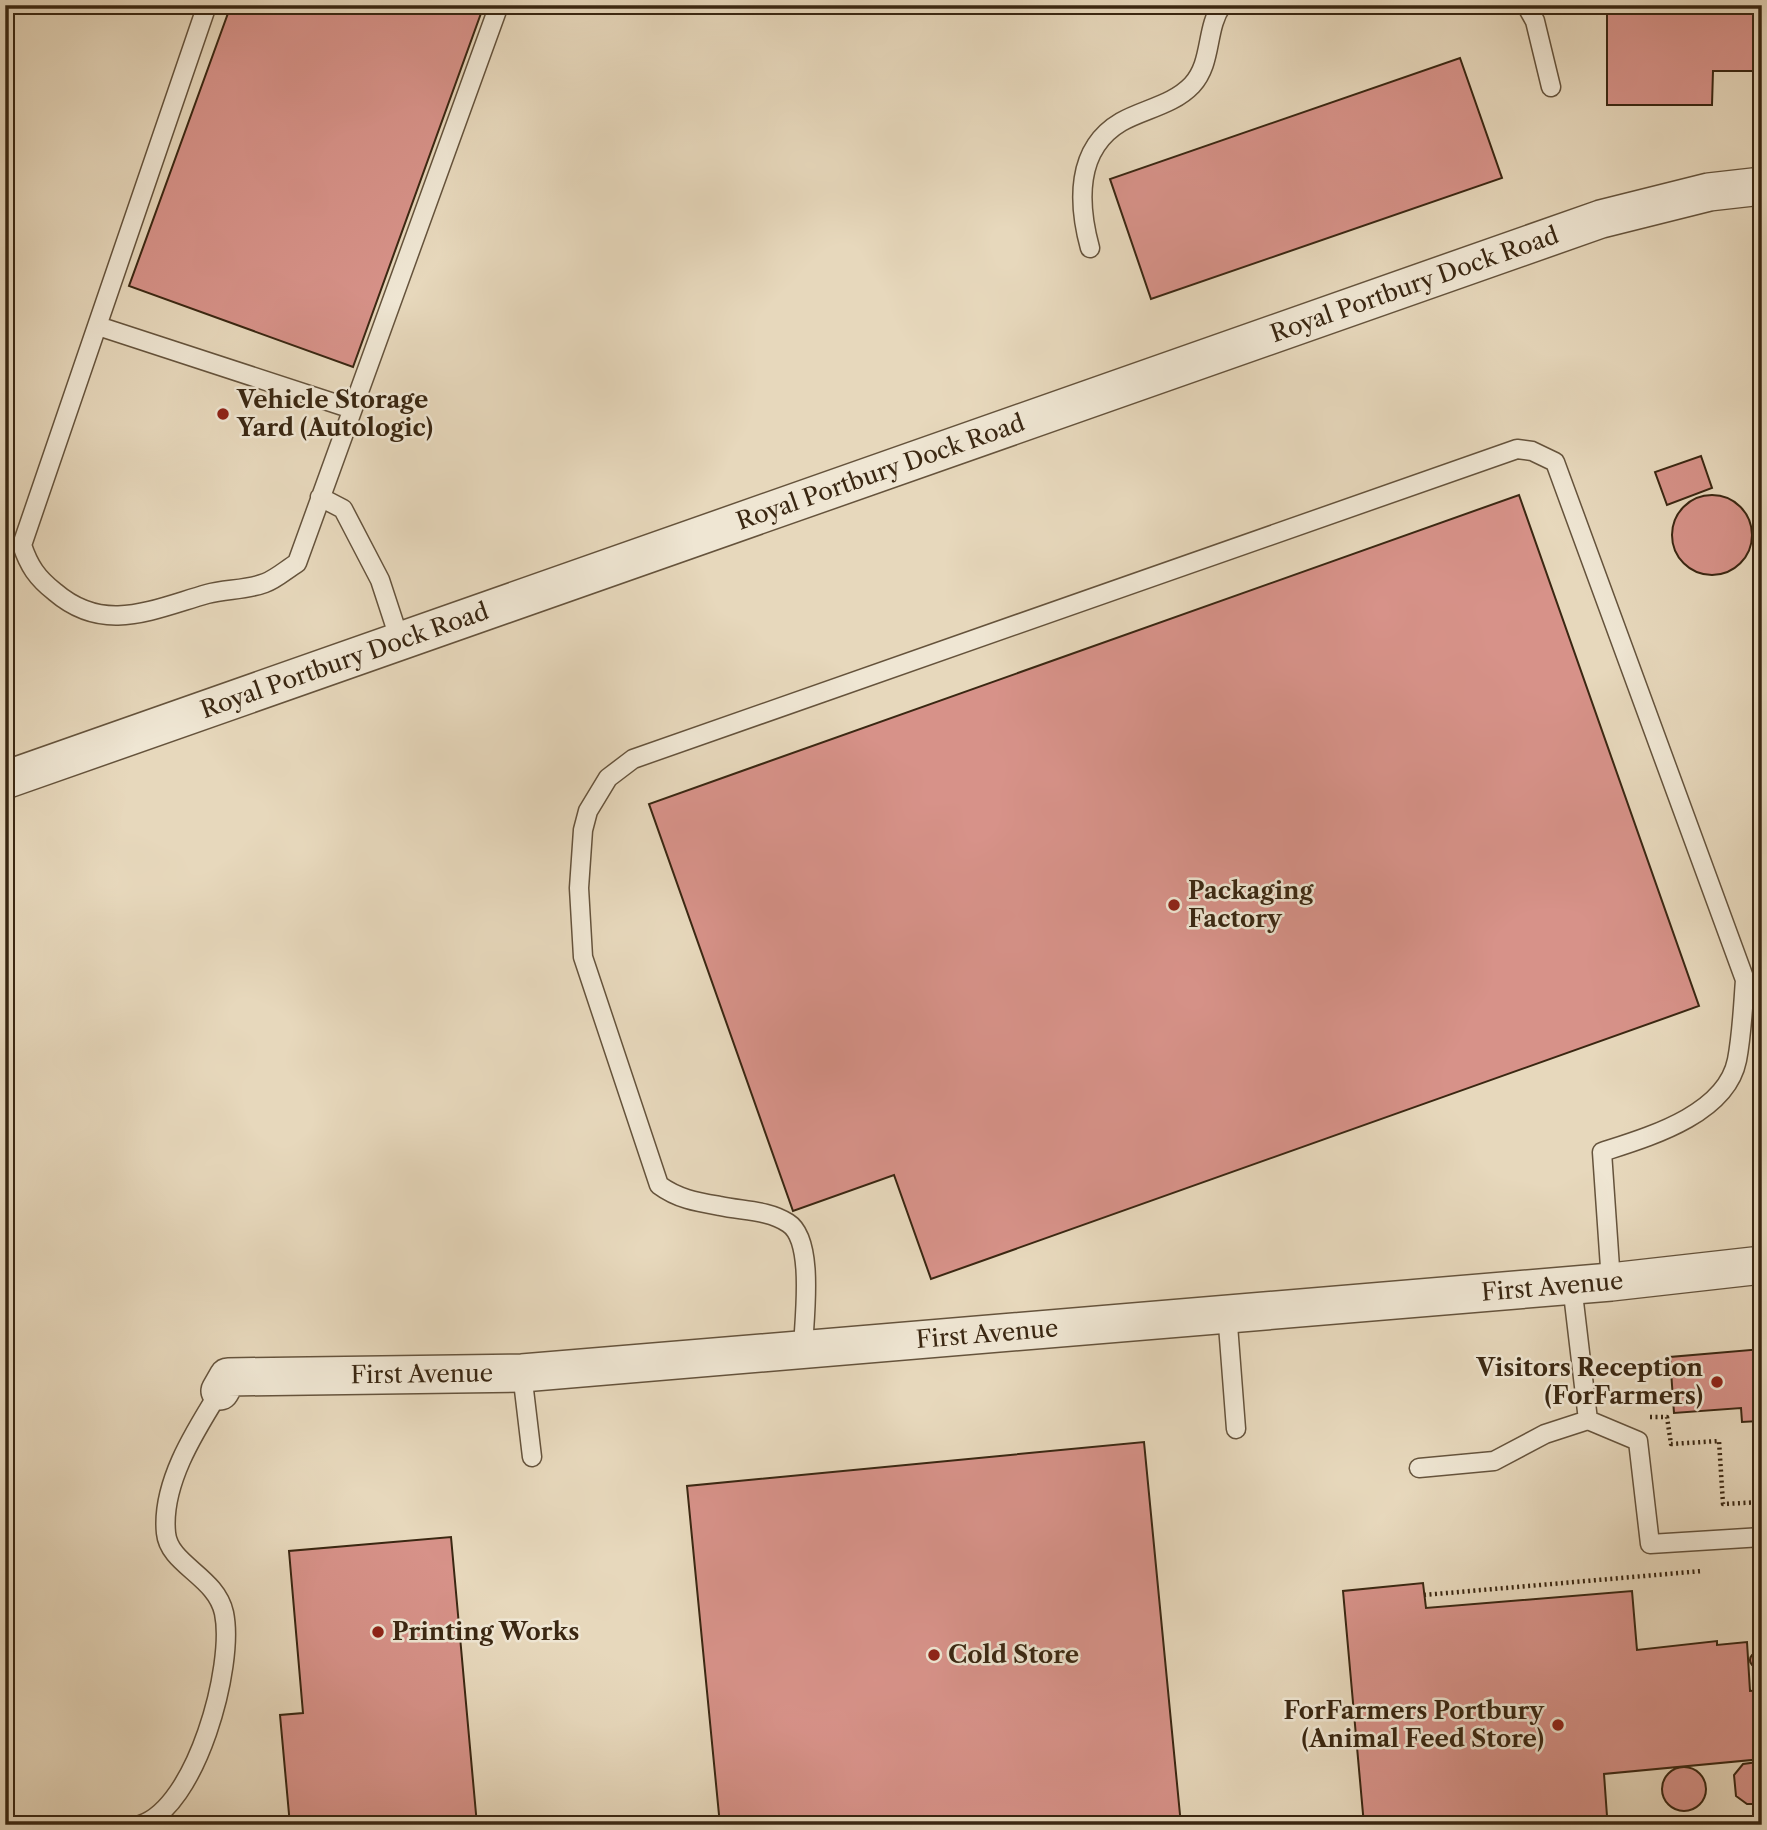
<svg xmlns="http://www.w3.org/2000/svg" width="1767" height="1830" viewBox="0 0 1767 1830" font-family="'Libre Caslon Text',serif">
<rect width="100%" height="100%" fill="#e7d8bc"/>
<filter id="stains"><feTurbulence type="fractalNoise" baseFrequency=".00286" numOctaves="4"/><feColorMatrix values="0 0 0 0 .2 0 0 0 0 .09 0 0 0 0 .02 0 0 0 .5 -.17"/></filter>
<radialGradient id="worn" r=".72"><stop offset=".6" stop-color="#630" stop-opacity="0"/><stop offset="1" stop-color="#630" stop-opacity=".3"/></radialGradient>
<path fill="#d79289" stroke="#3a2712" stroke-width="2" d="M231 5H484L353 367 129 286Z
M1607 5H1762V71H1713L1712 105H1607Z
M1460 58 1502 178 1151 299 1110 179Z
M1701 456 1712 488 1667 505 1655 472Z
M1672 535a40 40 0 1 1 80 0a40 40 0 1 1-80 0Z
M1519 495 1699 1006 931 1279 894 1175 793 1211 649 804Z
M1762 1349V1464L1759 1421 1742 1422 1741 1408 1674 1413 1670 1357Z
M1144 1442 1181 1825H720L687 1486Z
M451 1537 477 1825H290L280 1715 303 1713 289 1551Z
M1423 1583 1426 1608 1632 1591 1637 1650 1717 1641V1645L1747 1642 1750 1691 1762 1690V1759L1604 1774 1607 1816 1581 1817V1825H1364L1343 1591Z
M1750 1660a7 7 0 1 1 14 0a7 7 0 1 1-14 0Z
M1762 1671V1687H1761L1755 1678Z
M1758 1762 1762 1763V1804H1747L1736 1796 1734 1775 1743 1764Z
M1662 1789a22 22 0 1 1 44 0a22 22 0 1 1-44 0Z"/>
<g fill="none" stroke-linecap="round" stroke-linejoin="round">
<defs>
<path id="lane" d="M207 5 22 545C29 566 37 578 55 592 104 634 151 610 207 594 225 589 247 590 265 583 276 579 287 569 297 563L499 5
M1526 5 1535 21 1551 87
M1090 248C1078 204 1075 149 1121 122 1144 109 1173 105 1192 85 1213 62 1205 29 1222 5
M98 326 352 409
M320 497 343 509 380 580 400 641
M1572 1285 1588 1420 1638 1441 1650 1544 1762 1537
M1227 1312 1236 1429
M803 1348C804 1319 815 1240 788 1223 768 1210 743 1211 720 1206 697 1202 678 1199 659 1185L583 957 579 888 583 830 588 811 608 778 633 759 1517 449 1532 451 1555 462 1745 980C1743 1006 1742 1034 1737 1060 1726 1115 1648 1137 1602 1152L1611 1282
M522 1373 532 1457
M1419 1468 1494 1461 1545 1434 1588 1420
M140 1825C196 1808 235 1666 224 1613 216 1576 169 1565 166 1533 161 1484 195 1431 220 1391"/>
<g id="street">
<path id="s1" d="M5 780 1601 219 1709 192 1762 186"/>
<path id="s2" d="M220 1391 228 1377 522 1373 1611 1282 1762 1265"/>
</g>
</defs>
<use href="#lane" stroke="#65533c" stroke-width="21"/>
<use href="#street" stroke="#65533c" stroke-width="40"/>
<path stroke="#3a2712" stroke-width="4.5" stroke-dasharray="2 3.5" stroke-linecap="butt" d="M1650 1417H1667L1671 1444 1719 1441 1723 1504 1762 1502
M1424 1595 1702 1571"/>
<use href="#lane" stroke="#efe6d3" stroke-width="18"/>
<use href="#street" stroke="#efe6d3" stroke-width="37"/>
</g>
<g fill="#8f2418" stroke="#efe6d3" stroke-width="2.5">
<circle cx="223" cy="414" r="7"/>
<circle cx="1174" cy="905" r="7"/>
<circle cx="1717" cy="1382" r="7"/>
<circle cx="378" cy="1632" r="7"/>
<circle cx="934" cy="1655" r="7"/>
<circle cx="1558" cy="1725" r="7"/>
</g>
<g text-anchor="middle" stroke-width="5" stroke-linejoin="round" paint-order="stroke">
<g font-size="24" fill="#3a2712" stroke="#efe6d3">
<text dy="8" stroke="none"><textPath href="#s1" startOffset="1494">Royal Portbury Dock Road</textPath></text>
<text dy="8" stroke="none"><textPath href="#s1" startOffset="928">Royal Portbury Dock Road</textPath></text>
<text dy="8" stroke="none"><textPath href="#s1" startOffset="360">Royal Portbury Dock Road</textPath></text>
<text dy="8" stroke="none"><textPath href="#s2" startOffset="1344">First Avenue</textPath></text>
<text dy="8" stroke="none"><textPath href="#s2" startOffset="777">First Avenue</textPath></text>
<text dy="8" stroke="none"><textPath href="#s2" startOffset="210">First Avenue</textPath></text>
</g>
<g font-size="24" font-weight="bold" fill="#3a2712" stroke="#efe6d3" text-anchor="start">
<text x="237" y="408">Vehicle Storage<tspan x="237" dy="28">Yard (Autologic)</tspan></text>
<text x="1188" y="899">Packaging<tspan x="1188" dy="28">Factory</tspan></text>
<text x="1703" y="1376" text-anchor="end">Visitors Reception<tspan x="1703" dy="28">(ForFarmers)</tspan></text>
<text x="392" y="1640">Printing Works</text>
<text x="948" y="1663">Cold Store</text>
<text x="1544" y="1719" text-anchor="end">ForFarmers Portbury<tspan x="1544" dy="28">(Animal Feed Store)</tspan></text>
</g>
</g>
<rect width="1767" height="1830" fill="none" stroke="#e7d8bc" stroke-width="28"/>
<rect x="7" y="7" width="1753" height="1816" fill="none" stroke="#3a2712" stroke-width="3.5"/>
<rect x="14" y="14" width="1739" height="1802" fill="none" stroke="#3a2712" stroke-width="2"/>
<rect width="100%" height="100%" filter="url(#stains)"/>
<rect width="100%" height="100%" fill="url(#worn)"/>
</svg>
